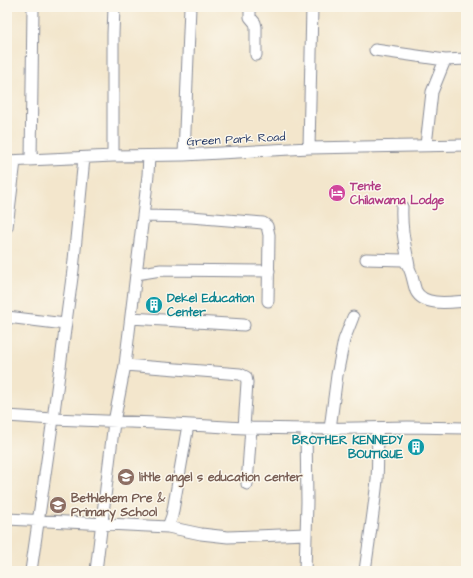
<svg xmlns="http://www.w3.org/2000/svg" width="473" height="578" viewBox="0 0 473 578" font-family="'Architects Daughter',sans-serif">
<rect width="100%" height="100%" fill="#fbf7ec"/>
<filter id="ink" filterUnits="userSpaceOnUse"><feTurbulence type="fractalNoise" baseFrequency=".025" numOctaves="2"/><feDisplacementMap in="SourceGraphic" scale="8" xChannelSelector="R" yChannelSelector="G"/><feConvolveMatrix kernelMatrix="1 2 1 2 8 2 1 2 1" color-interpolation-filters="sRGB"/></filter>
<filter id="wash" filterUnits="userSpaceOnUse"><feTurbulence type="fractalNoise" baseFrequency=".012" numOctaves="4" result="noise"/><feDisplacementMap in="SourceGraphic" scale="16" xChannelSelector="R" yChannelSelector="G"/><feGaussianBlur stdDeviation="0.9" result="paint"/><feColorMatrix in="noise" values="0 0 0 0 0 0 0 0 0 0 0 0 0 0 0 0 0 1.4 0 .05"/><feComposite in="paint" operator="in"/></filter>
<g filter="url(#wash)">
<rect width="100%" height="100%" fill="#f3e6cc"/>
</g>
<g filter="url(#ink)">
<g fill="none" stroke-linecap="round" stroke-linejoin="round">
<defs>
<path id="minor" d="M250 7V17L255 23 256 27V55
M375 50 445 60 466 59
M426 145 432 92 445 60
M309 148 312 7
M184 155 190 7
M113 156V34L114 7
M31 160 33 7
M7 161 113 156 184 155 309 148 466 145
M402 207C401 229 405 245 409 266
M143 216 191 217 263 223 267 226 269 235 268 301
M7 227 15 161
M366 259 403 260C408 263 409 268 411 273 413 279 414 286 416 291 424 307 452 302 466 301
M136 274 161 270 269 271
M7 317 65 324
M131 318 244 325
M125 365 240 374 246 377 247 382 244 428
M7 416 53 419 156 423 244 428 306 429 307 502 305 571
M306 429 408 427 466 428
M330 429 337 375 344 340 353 317
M247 484 251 428
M7 519 168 527 172 516 188 425
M168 527 201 534 228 537 306 534
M31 571 53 419 73 270 84 158
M96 571 114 422 125 365 148 175 149 156
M365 571C369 541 374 510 377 480 378 463 378 445 377 428"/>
</defs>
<use href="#minor" stroke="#878a95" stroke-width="13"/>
<use href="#minor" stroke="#fff" stroke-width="11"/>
</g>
</g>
<defs>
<symbol id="hotel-disc" viewBox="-11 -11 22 22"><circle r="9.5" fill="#d1479c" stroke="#fbf7ec"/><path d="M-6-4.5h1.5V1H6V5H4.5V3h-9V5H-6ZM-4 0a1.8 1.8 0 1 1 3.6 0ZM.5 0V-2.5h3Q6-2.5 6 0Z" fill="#fff"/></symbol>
<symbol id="building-disc" viewBox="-11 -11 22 22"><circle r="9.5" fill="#0f9aa8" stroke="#fbf7ec"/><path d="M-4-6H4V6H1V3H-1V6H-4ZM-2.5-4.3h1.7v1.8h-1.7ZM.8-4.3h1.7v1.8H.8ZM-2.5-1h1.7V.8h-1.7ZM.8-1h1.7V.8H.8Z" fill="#fff"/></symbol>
<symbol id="school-disc" viewBox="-11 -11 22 22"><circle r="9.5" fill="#8d6e63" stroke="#fbf7ec"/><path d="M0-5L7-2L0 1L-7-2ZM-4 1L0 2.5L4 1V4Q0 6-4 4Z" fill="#fff"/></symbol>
</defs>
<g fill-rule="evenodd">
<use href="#hotel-disc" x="327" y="183" width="20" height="20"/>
<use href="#building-disc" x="144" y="295" width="20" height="20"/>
<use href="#building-disc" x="406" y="437" width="20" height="20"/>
<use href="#school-disc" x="116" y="467" width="20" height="20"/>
<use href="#school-disc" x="48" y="495" width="20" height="20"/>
</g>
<g text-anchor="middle" stroke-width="3" stroke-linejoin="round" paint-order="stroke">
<g font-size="12" fill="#1b2f5e" stroke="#fbf7ec">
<text transform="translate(236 139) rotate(-3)" y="4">Green Park Road</text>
</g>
<g font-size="12" font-weight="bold" fill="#b23c85" stroke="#fbf7ec" text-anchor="start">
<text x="350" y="190">Tente<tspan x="350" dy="14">Chilawama Lodge</tspan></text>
</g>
<g font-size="12" font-weight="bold" fill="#0d838f" stroke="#fbf7ec" text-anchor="start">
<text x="167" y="302">Dekel Education<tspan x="167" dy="14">Center</tspan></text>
<text x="403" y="444" text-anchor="end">BROTHER KENNEDY<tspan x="403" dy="14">BOUTIQUE</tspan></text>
</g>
<g font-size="12" font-weight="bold" fill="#785e54" stroke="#fbf7ec" text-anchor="start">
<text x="139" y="481">little angel s education center</text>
<text x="71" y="502">Bethlehem Pre &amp;<tspan x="71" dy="14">Primary School</tspan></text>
</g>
</g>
<rect width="473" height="578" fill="none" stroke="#fbf7ec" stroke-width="24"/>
</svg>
